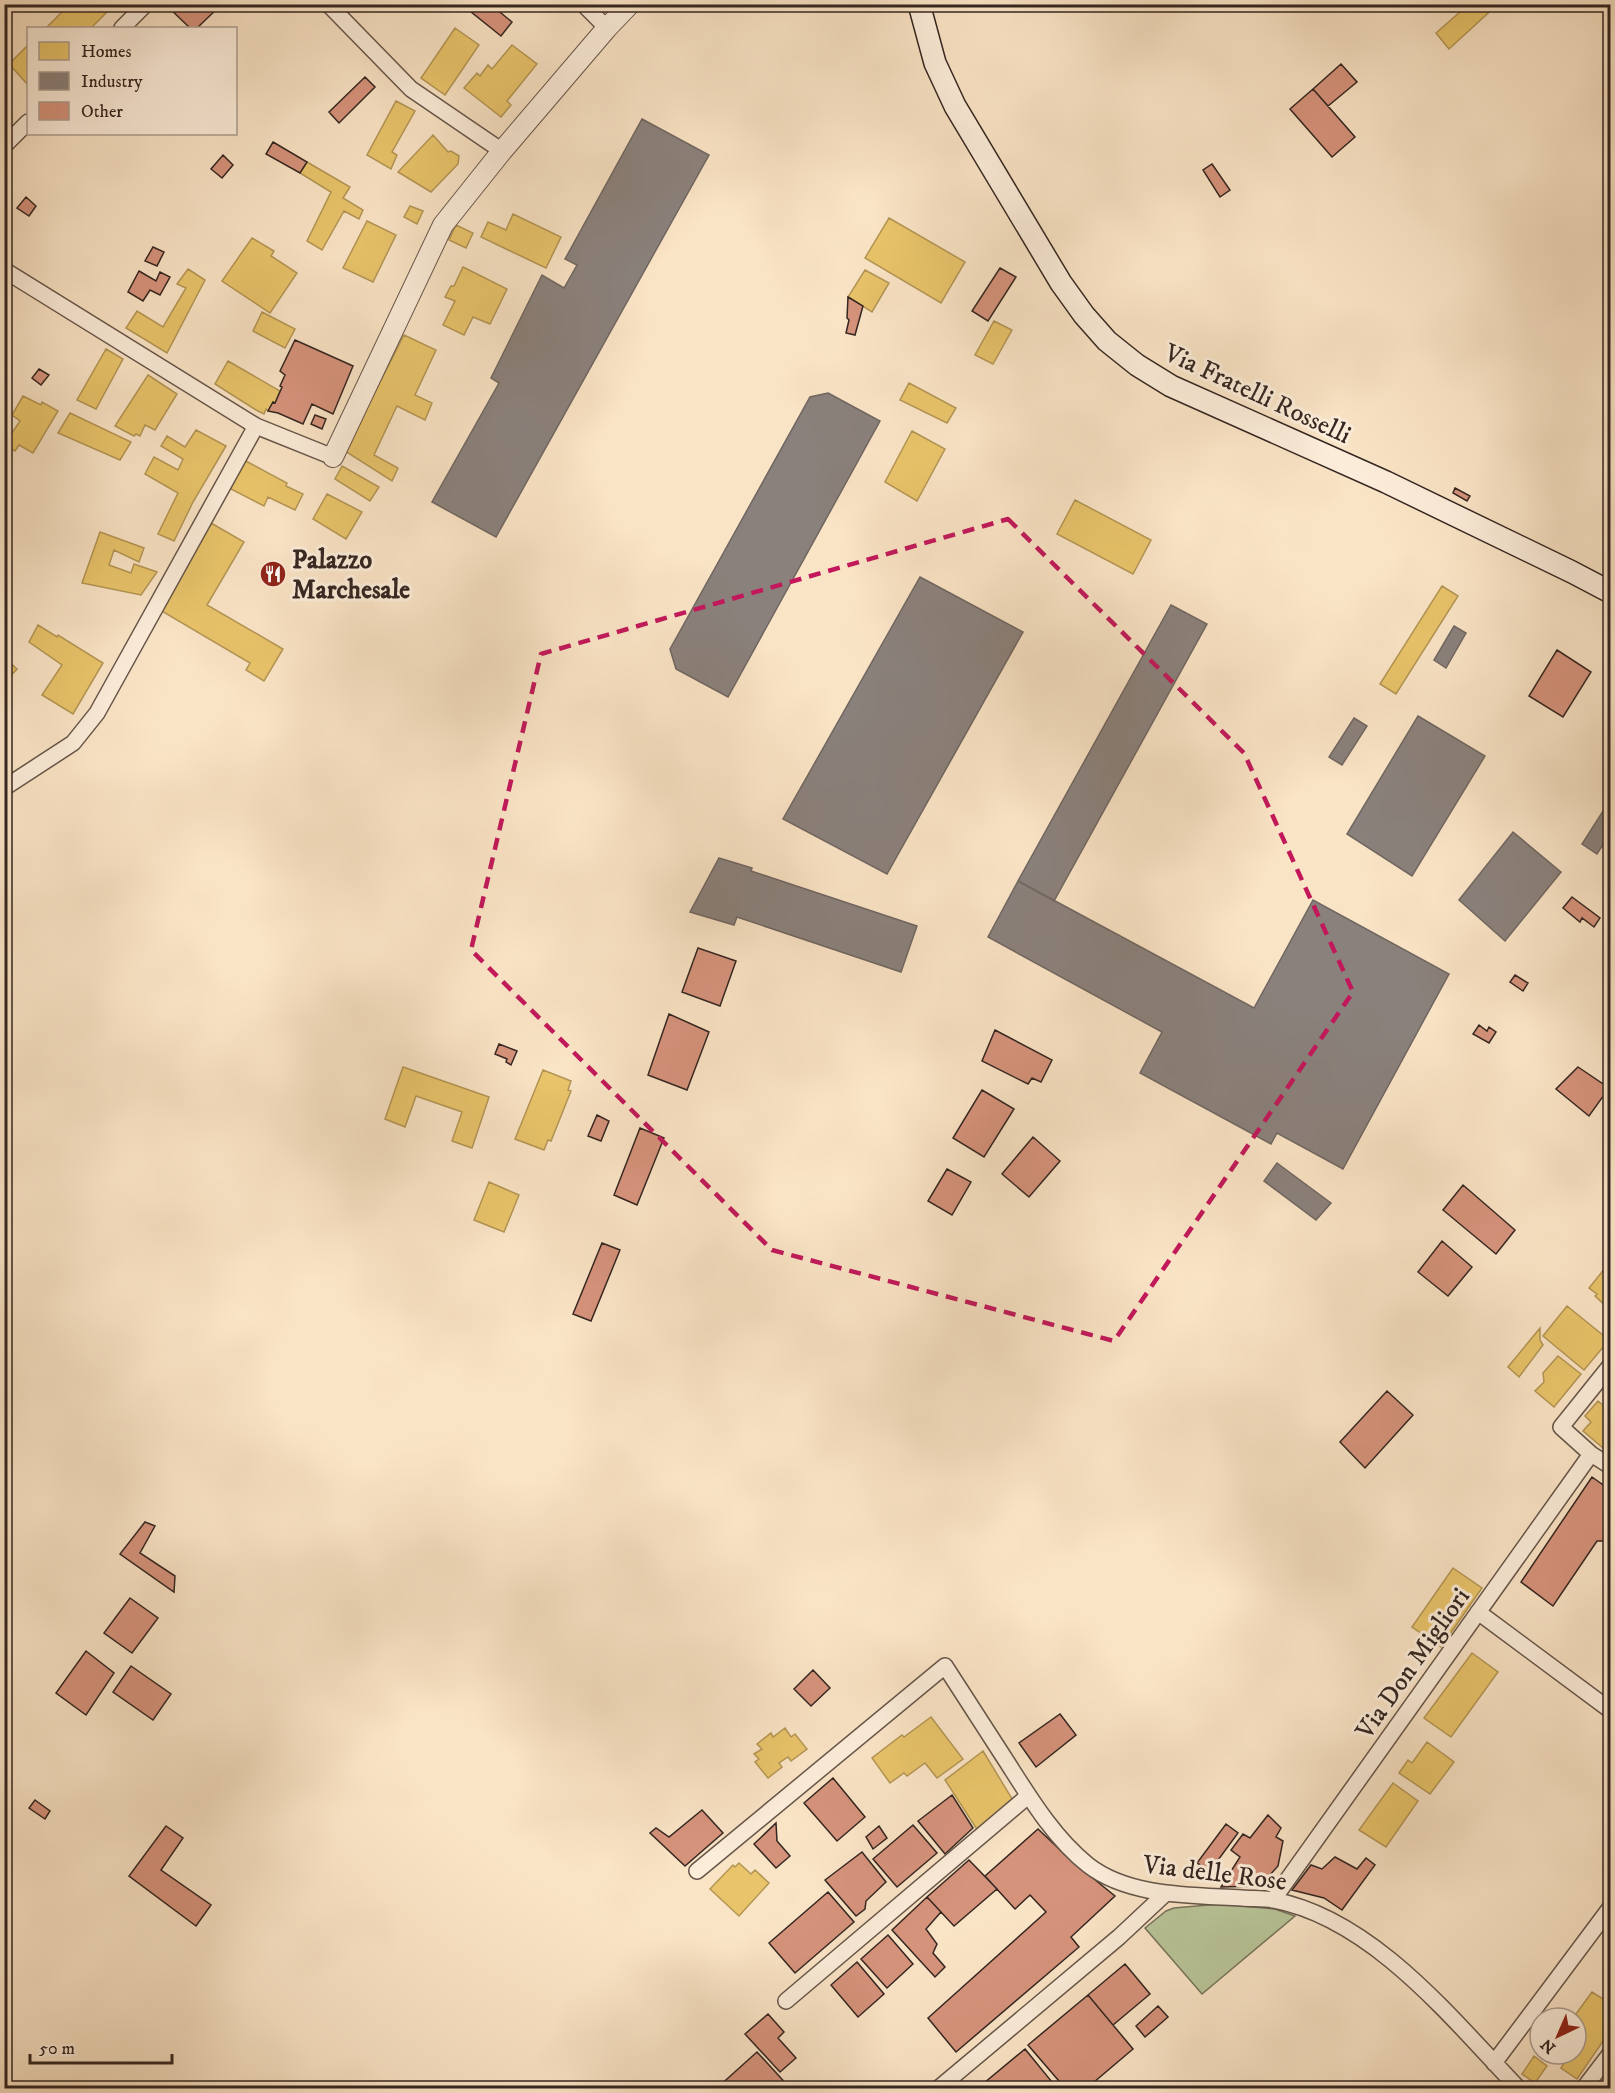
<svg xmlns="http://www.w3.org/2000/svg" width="1615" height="2093" viewBox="0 0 1615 2093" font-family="'IM FELL DW Pica',serif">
<rect width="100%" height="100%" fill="#fae4c6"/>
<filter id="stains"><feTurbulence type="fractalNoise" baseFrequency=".00333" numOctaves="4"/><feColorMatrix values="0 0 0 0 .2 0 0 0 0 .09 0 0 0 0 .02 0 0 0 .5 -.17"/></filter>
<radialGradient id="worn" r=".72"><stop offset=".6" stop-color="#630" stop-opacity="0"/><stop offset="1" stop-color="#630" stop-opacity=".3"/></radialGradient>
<path fill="#b9c599" stroke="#76765d" stroke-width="1.5" d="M1220 1904 1275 1909 1295 1916 1202 1994 1145 1928 1166 1911 1174 1908Z"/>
<path fill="#e9c46a" stroke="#b39554" stroke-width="1.5" d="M70 4H115L91 28H46Z
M1469 4H1498L1449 49 1436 33Z
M455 28 479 45 445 95 421 78Z
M512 45 537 64 507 101 511 105 501 117 464 88 477 73 480 76 488 65 492 69Z
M27 46 28 47V85L9 64Z
M396 101 415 111 392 152 397 155 391 169 367 155Z
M433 135 448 152 451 151 459 156 458 164 431 192 398 172Z
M307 162 350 187 343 198 363 210 359 219 344 211 322 250 307 241 331 192 300 173Z
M410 206 423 211 417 224 404 217Z
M513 214 561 237 546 268 481 237 488 222 506 230Z
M889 218 965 262 941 303 865 258Z
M367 221 396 235 373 282 343 268Z
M456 225 473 233 466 248 449 240Z
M252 238 274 251 271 256 297 273 270 313 222 281Z
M463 267 507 289 490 324 473 317 464 335 443 325 455 301 445 297 451 286H454Z
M188 269 205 280 167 353 126 328 137 311 163 327 186 288 177 284Z
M865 270 889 283 872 312 848 297Z
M262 312 295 329 285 348 253 331Z
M994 321 1012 330 993 364 975 355Z
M404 335 436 350 415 395 432 403 425 420 397 406 374 455 398 468 392 481 345 451Z
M106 349 123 359 96 409 77 400Z
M228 361 280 391 275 403 273 402 268 411 266 409 264 414 256 410 215 384Z
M148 375 177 394 155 430 145 425 140 436 136 434 134 436 115 426Z
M909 383 956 408 947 423 900 400Z
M23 396 41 405 42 402 58 411 33 453 19 445 15 451 4 445 20 421 12 415Z
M70 413 131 442 120 460 58 433Z
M196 430 226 446 193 502 174 541 158 534 178 493 145 474 154 457 178 470 183 459 161 446 167 436 185 447Z
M912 431 945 449 917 501 885 482Z
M242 459 287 483 286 486 303 494 295 510 268 497 264 506 227 487Z
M342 466 379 487 370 501 335 479Z
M327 494 362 512 346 539 313 519Z
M1075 500 1151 540 1133 574 1057 534Z
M211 523 244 542 207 605 283 649 264 681 246 670 250 663 160 610Z
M100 532 144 548 139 562 114 550 109 565 131 573 134 564 157 572 141 595 82 583Z
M1442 586 1458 596 1396 694 1380 684Z
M38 625 57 637 58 635 103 663 73 714 42 695 62 665 29 642Z
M4 657 17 669 4 683Z
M403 1067 489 1097 472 1148 452 1141 462 1112 416 1096 405 1127 385 1119Z
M543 1070 571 1081 568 1090 571 1091 551 1141 548 1140 544 1150 515 1139Z
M489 1182 519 1195 504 1232 474 1220Z
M1610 1262V1310L1595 1296 1597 1294 1589 1288Z
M1567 1306 1609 1340 1584 1370 1543 1336Z
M1540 1328V1340L1543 1345 1519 1377 1508 1367Z
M1558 1356 1581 1374 1554 1407 1535 1391 1544 1382 1543 1373Z
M1598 1401 1610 1411V1454L1583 1431 1591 1422 1585 1416Z
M1453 1568 1482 1588 1441 1647 1412 1627Z
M1472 1653 1498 1672 1451 1737 1424 1718Z
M931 1717 963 1759 937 1778 925 1763 907 1776 904 1773 890 1783 872 1758 902 1735 904 1737Z
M785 1728 791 1737 795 1734 807 1749 791 1761 788 1757 779 1763 782 1767 768 1778 755 1762 759 1759 754 1754 762 1749 757 1744 771 1733 773 1737Z
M1427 1742 1454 1762 1430 1794 1399 1773 1408 1760 1412 1763Z
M983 1751 1014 1802 978 1831 945 1780Z
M1393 1783 1418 1801 1386 1847 1359 1830Z
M739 1863 751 1874 755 1870 769 1883 739 1916 710 1889 733 1865 735 1867Z
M1610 1989V2031L1577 2079 1561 2068 1566 2060 1557 2054H1576V2018H1573L1592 1992 1603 1999Z
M1534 2056 1547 2066 1535 2083 1522 2074Z"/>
<path fill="#8a817c" stroke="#706661" stroke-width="1.5" d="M642 119 709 155 496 537 432 502 499 383 491 378 542 275 564 288 577 265 565 259Z
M828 393 880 421 728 697 676 669 670 649 810 397Z
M920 577 1023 632 887 874 783 819Z
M1171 605 1207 624 1054 901 1018 881Z
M1454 626 1466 633 1446 668 1434 660Z
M1418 716 1485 756 1412 876 1347 834Z
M1354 718 1367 726 1342 765 1329 757Z
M1610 800V834L1597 854 1582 844Z
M1513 832 1561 872 1505 941 1459 900Z
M719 858 752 868 751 871 917 926 901 972 737 917 734 925 690 912Z
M1018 881 1254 1008 1313 900 1449 974 1343 1169 1277 1133 1271 1144 1140 1073 1162 1032 988 937Z
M1277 1163 1331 1203 1316 1220 1264 1181Z"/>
<path fill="#d6937c" stroke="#342621" stroke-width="1.5" d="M467 4H490L512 22 501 36 465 7Z
M166 5 167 4 221 5 197 28H190Z
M1341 64 1357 82 1328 106 1313 89Z
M365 77 375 87 339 123 329 112Z
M1313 89 1355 137 1332 157 1290 109Z
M273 142 307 162 300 173 266 154Z
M223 155 233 165 222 178 211 169Z
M1212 164 1230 190 1220 197 1203 170Z
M26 197 36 206 29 216 17 208Z
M153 247 164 252 157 266 145 261Z
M1000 268 1016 277 988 321 972 311Z
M139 271 156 281 160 272 170 277 160 295 150 290 143 301 128 292Z
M848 297 863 306 855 335 846 333 849 320 847 318Z
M295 340 353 366 333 414 312 404 303 424 278 413 268 411 273 402 275 403 282 387 280 386 285 375 280 371Z
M39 369 49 375 41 385 32 378Z
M315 415 326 419 322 429 311 424Z
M1455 488 1470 496 1467 501 1453 493Z
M1557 650 1591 672 1563 717 1529 696Z
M1572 897 1600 918 1594 927 1582 918 1580 922 1563 908Z
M698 948 736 961 720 1006 682 992Z
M1515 975 1528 983 1523 991 1510 982Z
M669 1014 709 1032 687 1090 648 1075Z
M1479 1025 1487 1031 1489 1027 1496 1032 1489 1043 1473 1034Z
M995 1030 1052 1060 1041 1082 1032 1078 1028 1084 982 1061Z
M499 1044 517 1051 511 1065 506 1062 507 1059 495 1054Z
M1578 1067 1609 1088 1589 1116 1556 1089Z
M982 1090 1014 1109 984 1157 953 1138Z
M597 1115 609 1121 601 1141 588 1136Z
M640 1128 664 1138 637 1205 614 1195Z
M1033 1137 1060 1161 1029 1197 1002 1174Z
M947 1169 971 1182 952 1215 928 1201Z
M1463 1185 1515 1230 1496 1254 1443 1210Z
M1442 1241 1472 1267 1448 1296 1418 1272Z
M602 1243 620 1250 591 1321 573 1314Z
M1387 1391 1413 1415 1365 1468 1340 1442Z
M1592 1477 1610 1490V1541H1597L1553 1606 1521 1582Z
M145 1522 155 1526 140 1553 175 1576 174 1592 120 1554Z
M130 1598 158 1618 132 1653 104 1633Z
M86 1651 114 1673 86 1715 56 1693Z
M131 1666 171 1694 153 1720 113 1692Z
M813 1670 830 1688 811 1706 794 1689Z
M1060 1714 1076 1735 1036 1767 1019 1743Z
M833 1778 865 1817 837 1841 804 1803Z
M952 1795 973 1828 945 1854 918 1821Z
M35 1800 50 1811 45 1819 29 1808Z
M702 1810 723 1833 685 1866 650 1833 656 1828 669 1837Z
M1268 1815 1281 1828 1276 1837 1283 1841 1278 1866 1260 1886 1221 1887 1240 1857 1231 1850 1243 1834 1250 1838Z
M776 1823 777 1841 790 1856 776 1868 754 1844Z
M1226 1824 1238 1833 1210 1871 1197 1863Z
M913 1825 937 1853 897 1887 873 1859Z
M166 1826 183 1838 161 1870 211 1905 196 1926 129 1876Z
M879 1826 887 1838 873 1849 866 1837Z
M1038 1829 1073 1862 1115 1896 1071 1937 1079 1947 956 2052 928 2018 1046 1912 1030 1895 1015 1909 985 1876Z
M862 1852 886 1882 866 1901 865 1909 856 1916 825 1880Z
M1335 1857 1357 1869 1366 1858 1375 1865 1342 1910 1324 1898 1292 1890 1311 1865 1322 1869Z
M969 1860 997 1889 954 1926 927 1897Z
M828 1892 854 1922 795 1973 769 1943Z
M927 1897 941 1912 926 1929 937 1944 933 1953 945 1967 935 1977 892 1930Z
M888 1935 913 1964 887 1988 861 1959Z
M857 1962 884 1994 858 2017 831 1985Z
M1125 1964 1150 1994 1113 2025 1088 1995Z
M1088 1995 1133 2049 1087 2088H1065L1028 2045Z
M1158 2006 1168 2017 1145 2037 1136 2026Z
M768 2014 784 2032 778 2038 796 2058 780 2072 745 2034Z
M1025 2049 1052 2082 1044 2088H978Z
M757 2052 790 2088H717Z"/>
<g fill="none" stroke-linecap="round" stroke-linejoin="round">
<defs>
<path id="minor" d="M328 4 411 89 502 151
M583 4 607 28
M122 28 146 4
M4 146 28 122
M4 270 256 426 333 457
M4 788 73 743 97 713 256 426
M1610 1366 1561 1427 1591 1454 1610 1466
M1478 1612 1610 1710
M697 1871 945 1666C966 1698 986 1730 1007 1762 1030 1798 1054 1838 1088 1865 1129 1897 1192 1895 1242 1898 1252 1899 1263 1898 1273 1900 1372 1918 1452 2019 1518 2088
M1273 1900 1591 1454
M786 2001 1028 1796
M1494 2063 1610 1908
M939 2088 1119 1937 1165 1894
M1584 2088 1610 2054"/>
<path id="tertiary" d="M333 457 443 225 502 151 607 28 630 4"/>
<path id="secondary" d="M919 4 935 63 955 106 1061 283 1084 315 1107 341 1137 365 1171 386 1386 482 1572 572 1610 592"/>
</defs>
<use href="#minor" stroke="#66564a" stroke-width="18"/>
<use href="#tertiary" stroke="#66564a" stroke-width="22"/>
<use href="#secondary" stroke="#342621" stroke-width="24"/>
<use href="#minor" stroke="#fcedda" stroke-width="15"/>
<use href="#tertiary" stroke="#fcedda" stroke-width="20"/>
<use href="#secondary" stroke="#fcedda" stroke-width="21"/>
</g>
<path fill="none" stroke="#c2185b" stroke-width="4.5" stroke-dasharray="12 8" stroke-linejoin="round" d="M1008 519 1244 753 1353 992 1114 1341 772 1250 471 950 541 654Z"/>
<defs>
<symbol id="restaurant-disc" viewBox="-11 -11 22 22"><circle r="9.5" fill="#8f2418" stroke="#fcedda"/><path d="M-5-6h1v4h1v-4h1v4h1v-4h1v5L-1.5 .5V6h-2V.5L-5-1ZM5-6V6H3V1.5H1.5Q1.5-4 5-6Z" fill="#fff"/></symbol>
</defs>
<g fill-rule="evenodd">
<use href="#restaurant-disc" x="258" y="559" width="30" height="30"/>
</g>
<g text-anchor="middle" stroke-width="6" stroke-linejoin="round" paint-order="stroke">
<g font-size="26" fill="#342621" stroke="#fcedda">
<text transform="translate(1258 393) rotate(25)" y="9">Via Fratelli Rosselli</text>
<text transform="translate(1412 1663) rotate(-55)" y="9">Via Don Migliori</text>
<text transform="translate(1215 1872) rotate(7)" y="9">Via delle Rose</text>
</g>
<g font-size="26" font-weight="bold" fill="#342621" stroke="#fcedda" text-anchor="start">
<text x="292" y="568">Palazzo<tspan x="292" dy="30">Marchesale</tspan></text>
</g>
</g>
<rect width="1615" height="2093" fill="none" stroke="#fae4c6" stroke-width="24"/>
<rect x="6" y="6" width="1603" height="2081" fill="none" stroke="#342621" stroke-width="3"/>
<rect x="12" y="12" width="1591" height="2069" fill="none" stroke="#342621" stroke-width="1.5"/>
<rect x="27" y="27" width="210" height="108" fill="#fcedda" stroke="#ac9d90" stroke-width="1.5"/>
<rect x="39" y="42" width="30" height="18" fill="#e9c46a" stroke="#ac9d90" stroke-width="1.5"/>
<text x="81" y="57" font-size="18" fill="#342621">Homes</text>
<rect x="39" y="72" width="30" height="18" fill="#8a817c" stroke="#ac9d90" stroke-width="1.5"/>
<text x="81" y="87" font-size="18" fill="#342621">Industry</text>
<rect x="39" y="102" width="30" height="18" fill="#d6937c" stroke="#ac9d90" stroke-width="1.5"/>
<text x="81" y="117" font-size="18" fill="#342621">Other</text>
<g transform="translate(1558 2036) rotate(224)"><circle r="28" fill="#fcedda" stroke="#ac9d90" stroke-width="1.5"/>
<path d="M0-4.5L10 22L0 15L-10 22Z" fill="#8f2418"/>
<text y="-9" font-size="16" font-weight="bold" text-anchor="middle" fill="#342621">N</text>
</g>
<path d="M30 2054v9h142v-9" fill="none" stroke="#342621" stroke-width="3"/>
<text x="39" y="2054" font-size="18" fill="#342621" stroke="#fcedda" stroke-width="4.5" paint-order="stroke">50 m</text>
<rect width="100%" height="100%" filter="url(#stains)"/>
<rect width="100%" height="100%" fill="url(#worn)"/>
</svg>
